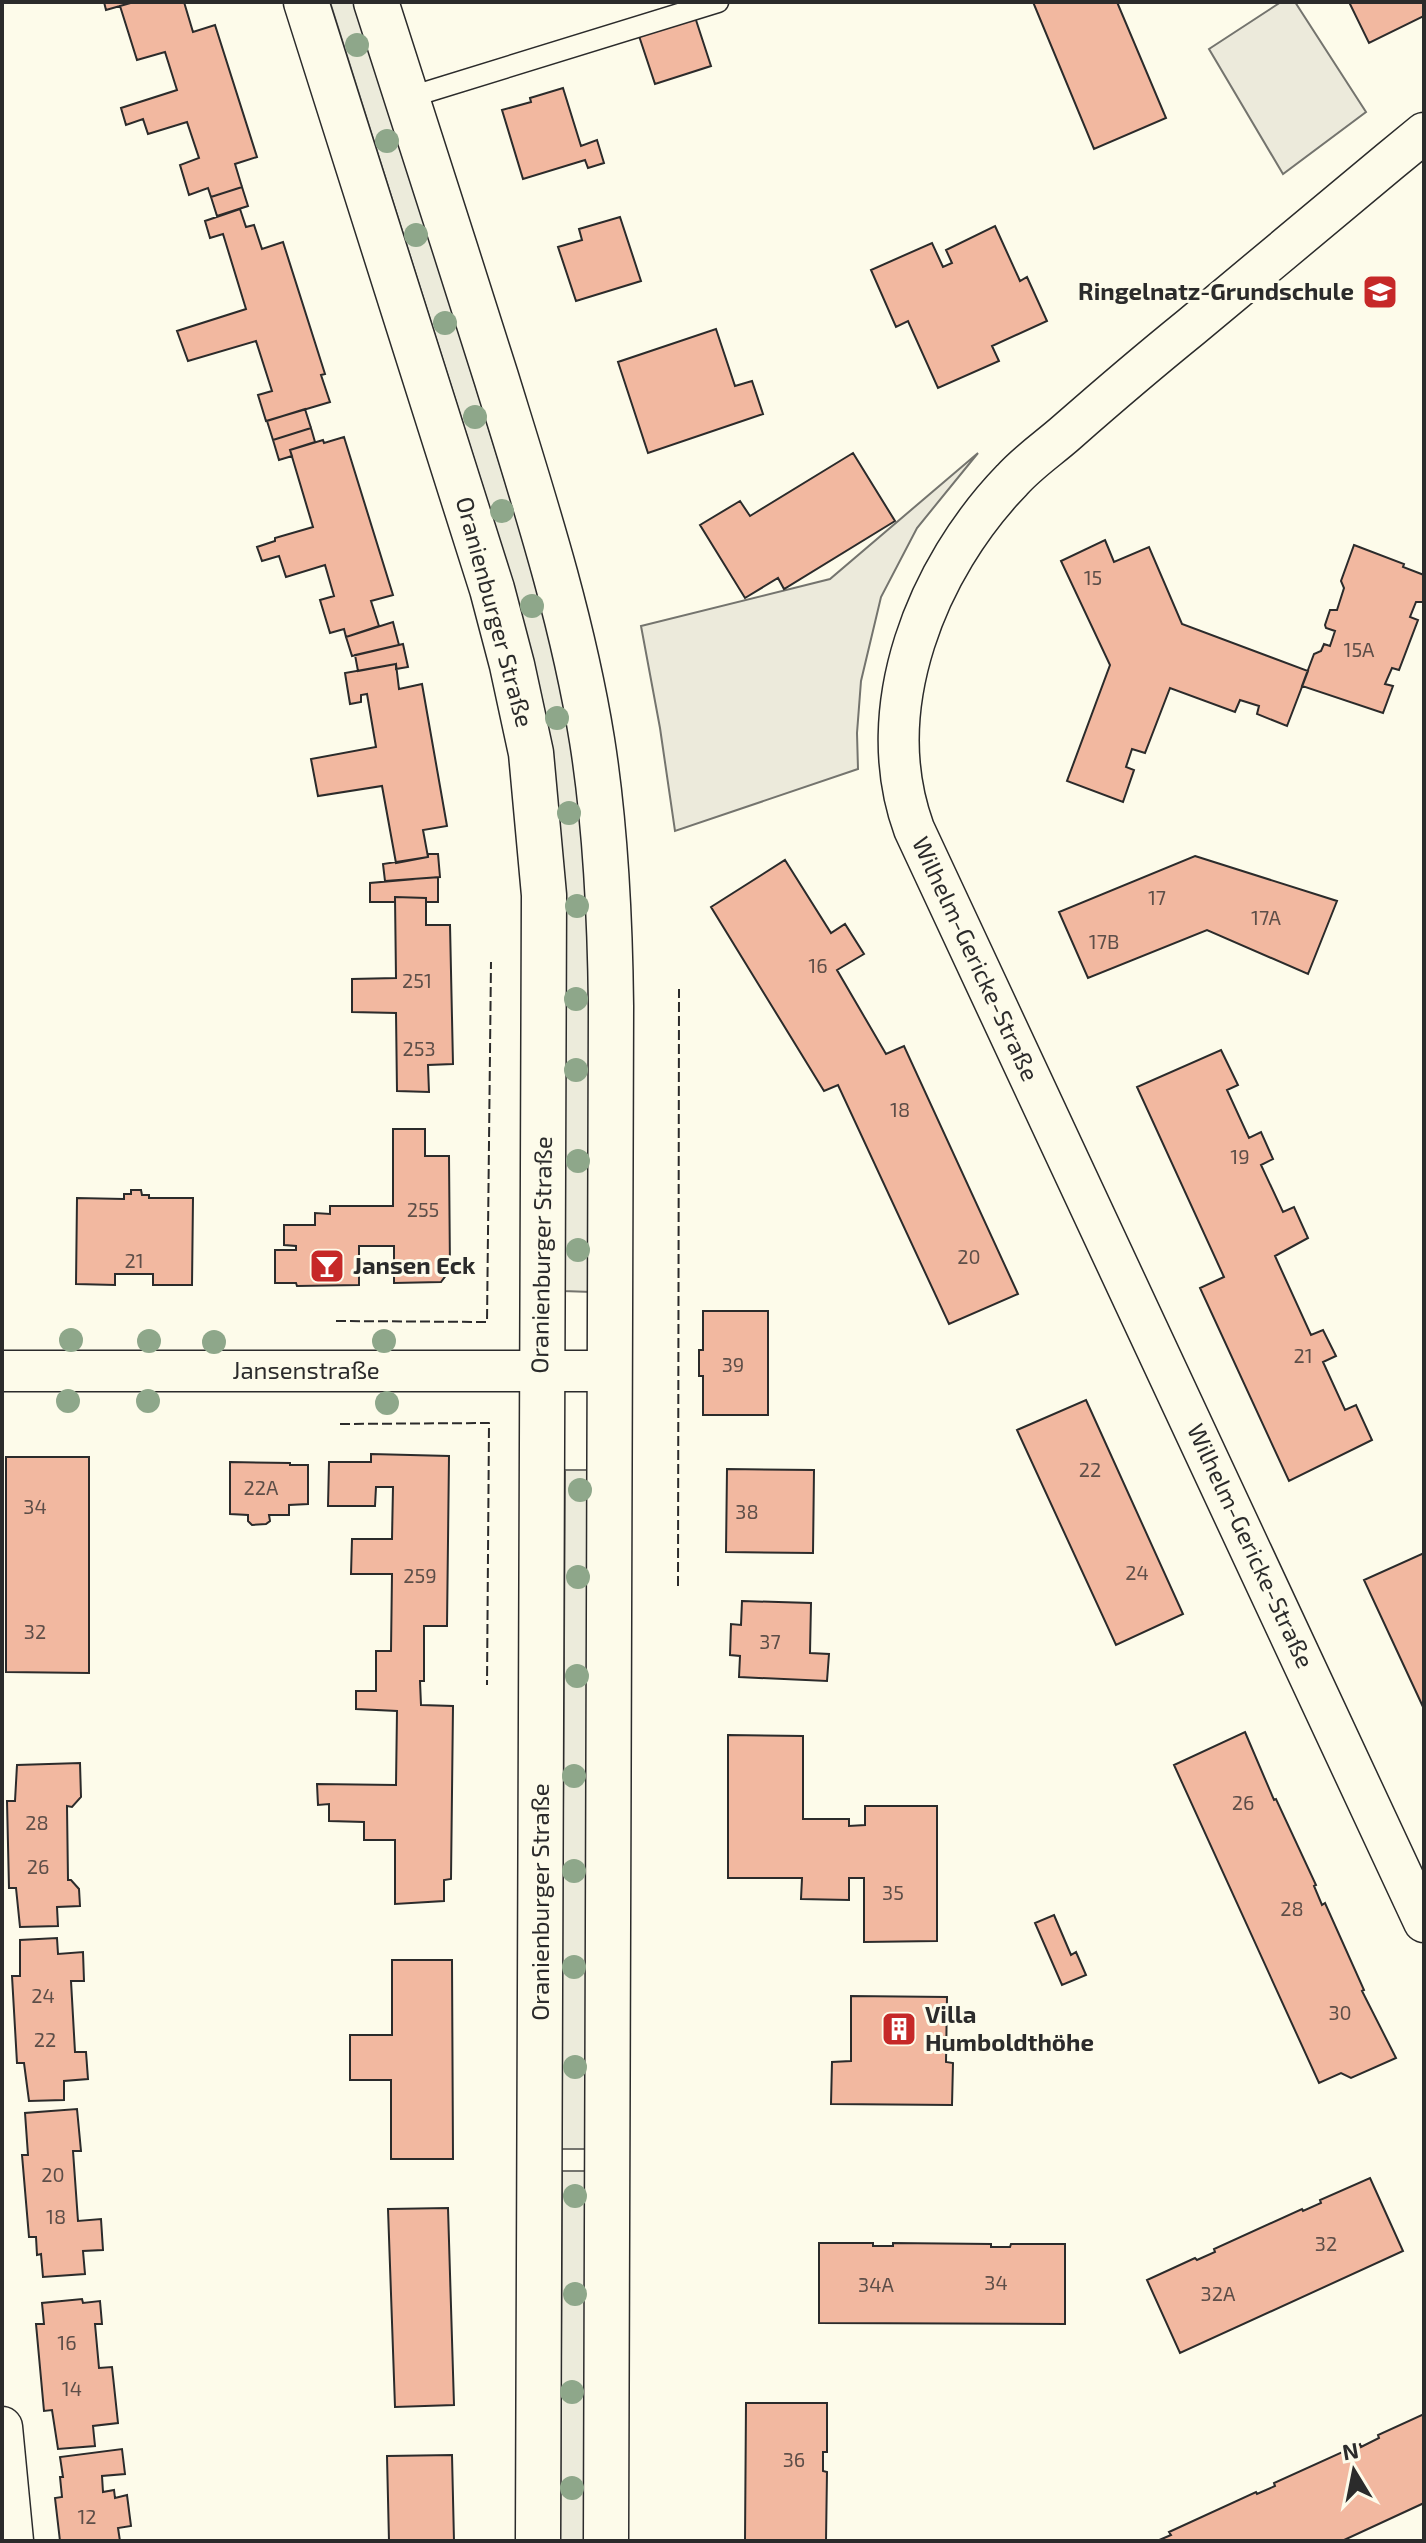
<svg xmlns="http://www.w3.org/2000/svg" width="1426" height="2543" viewBox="0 0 1426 2543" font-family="'Exo 2',sans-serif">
<rect width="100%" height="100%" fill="#fdfbea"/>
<path fill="#ecebdb" stroke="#74746e" stroke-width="2" d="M330 2H357L518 523 547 626 567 720 579 796 587 897 591 992V1292L563 1291 524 633 496 529Z
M565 1470H590L588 2149H561Z
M562 2171H589L588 2541H560Z"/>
<path fill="#eceadb" stroke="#74746e" stroke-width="2" d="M1281 2H1295L1366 112 1283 174 1209 49Z
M978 453 917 528 881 597 861 681 857 733 858 769 675 831 660 728 641 626 830 579Z"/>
<path fill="#f2b8a0" stroke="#2b2b2b" stroke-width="2" d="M104 2H134L106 10Z
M134 2H184L193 32 215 25 257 157 235 164 242 187 211 197 208 188 189 195 180 165 199 158 187 122 148 134 143 119 126 125 121 108 177 90 165 52 137 60 120 6Z
M1033 2H1117L1166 118 1094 149Z
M1349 2H1424V16L1369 43Z
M695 17 711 66 655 84 639 36Z
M563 88 581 146 597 140 604 163 588 168 585 160 523 179 502 110 531 102 530 98Z
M242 187 248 206 217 216 211 197Z
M240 209 246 227 254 225 262 249 283 242 325 374 321 375 330 402 266 421 258 395 272 391 256 341 188 361 177 331 246 309 223 234 210 238 205 221Z
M620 217 641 281 576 301 558 247 582 240 579 229Z
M995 226 1020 281 1027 277 1047 321 992 346 999 361 938 388 908 321 896 327 871 270 932 243 943 267 952 263 946 250Z
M716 329 735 386 752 381 763 414 648 453 618 362Z
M305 409 311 428 273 440 267 421Z
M311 428 315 442 290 450 292 456 279 460 273 440Z
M344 437 393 595 371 601 379 626 346 637 344 629 330 633 320 600 334 596 325 565 286 577 279 556 262 561 257 547 275 541V538L313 527 290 450 323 440 324 443Z
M853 453 895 521 784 589 778 578 745 598 700 525 740 501 750 516Z
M1105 540 1114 562 1149 547 1182 624 1308 671 1287 726 1257 714 1259 706 1240 700 1235 712 1170 688 1145 753 1132 749 1126 767 1134 770 1123 802 1067 781 1110 665 1061 561Z
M1354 545 1404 564 1403 567 1424 575V602H1416L1410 617 1418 620 1399 670 1392 668 1385 684 1393 686 1383 713 1302 686 1314 654 1321 651 1324 644 1330 646 1335 631 1326 628 1325 625 1330 610H1337L1344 588 1341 581Z
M393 622 399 645 352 656 346 637Z
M403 644 408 667 396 669V664L358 671 355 655Z
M396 664 399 689 422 684 447 826 423 830 428 857 396 863 382 786 318 796 311 759 376 747 367 694 361 695V702L350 704 345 673Z
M428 854H438L440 877 385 881 383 864 428 857Z
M1195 856 1337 901 1308 974 1207 930 1088 978 1059 912Z
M785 860 831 933 845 924 864 954 837 970 886 1054 904 1046 1018 1294 949 1324 838 1085 824 1091 711 907Z
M438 877V902H426V898L395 897V902H370V883Z
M395 897 426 898V925H450L453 1064 428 1065 429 1092 397 1091 396 1013 352 1012V979L396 978Z
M1221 1050 1238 1085 1227 1090 1249 1138 1261 1132 1273 1159 1261 1165 1283 1212 1294 1207 1308 1238 1275 1256 1311 1335 1323 1330 1336 1356 1323 1362 1345 1410 1356 1405 1372 1440 1289 1481 1200 1288 1224 1277 1137 1087Z
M393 1129H425V1156H449L450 1270 441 1282 394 1283V1246H359V1285L297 1286 296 1283H275V1250H296V1246L284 1245V1225H315V1213L330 1214V1206H393Z
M131 1190H141L142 1195H149V1198H193L192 1285H153V1274H115V1285L76 1284 77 1198 124 1199V1194H131Z
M703 1311H768V1415H703V1376H699V1350H703Z
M1086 1400 1183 1614 1116 1645 1017 1430Z
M371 1454 449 1456 447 1626H424V1681H420L421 1705 453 1706 451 1879 444 1880V1901L395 1904V1840H364V1822L329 1821V1804L318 1805 317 1784 396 1785 397 1711 356 1709V1691H376V1651H391L392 1574H351L352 1539H392L393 1487H376L375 1506H328L329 1462H371Z
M6 1457H89V1673L6 1672Z
M230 1462 290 1463V1465H308V1504L289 1505V1515H269L270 1521 266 1524 252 1525 248 1521V1515L230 1514Z
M727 1469 814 1470 813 1553 726 1552Z
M1424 1553V1709L1364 1580Z
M742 1601 811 1603 810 1653 829 1654 827 1681 739 1677 740 1656 730 1655 731 1624 741 1625Z
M1245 1732 1274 1800 1276 1799 1316 1885 1314 1886 1322 1905 1325 1903 1364 1990 1362 1991 1396 2058 1351 2078 1341 2073 1319 2083 1174 1765Z
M728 1735 803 1736V1819H849V1826L865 1825V1806H937V1941L864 1942V1878H849V1900L801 1899 802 1878H728Z
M80 1763 81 1797 72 1807 67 1806 68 1880H71L79 1889 80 1906 57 1907 58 1926 20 1927 16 1888H9L7 1801H15L17 1765Z
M1054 1915 1071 1955 1076 1952 1086 1975 1062 1985 1035 1923Z
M57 1938 58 1954 83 1952 84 1981H71L75 2052H86L88 2079 64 2081V2100L29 2101 24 2063H17L12 1976H20V1940Z
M392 1960H452L453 2159H391V2080H350V2035H392Z
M851 1996 947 1997 946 2062 953 2063 952 2105 831 2104 832 2062 851 2061Z
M77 2109 81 2151H73L78 2221 101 2219 103 2250 83 2251 85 2274 43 2277 41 2254 37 2255 36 2237H29L22 2155H28L25 2113Z
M1370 2178 1403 2251 1180 2353 1147 2280 1195 2258 1197 2260 1215 2252 1214 2249 1302 2209 1303 2211 1321 2203 1320 2200Z
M448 2208 454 2405 395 2407 388 2209Z
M819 2243H873V2246H893V2243L991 2244V2247H1010L1011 2244H1065V2324L819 2323Z
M82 2299 83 2303 100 2301 102 2324H95L99 2368 112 2367 118 2423 93 2426 95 2446 58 2449 52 2410 44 2411 36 2324H44L42 2303Z
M746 2403H827V2452H823V2471L827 2472 826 2541H745Z
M1424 2414V2503L1342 2541H1157L1171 2535 1169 2532 1256 2492 1257 2494 1275 2486 1274 2483 1360 2444 1361 2447 1379 2438 1378 2435Z
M122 2449 125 2474 102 2476 103 2492 114 2490 115 2498 127 2495 131 2526 118 2528 120 2541H60L55 2498 62 2497 60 2477H63L60 2457Z
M452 2455 454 2541H389L387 2456Z"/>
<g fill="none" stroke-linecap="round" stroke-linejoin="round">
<defs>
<path id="service" d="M407 98 718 2"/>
<path id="minor" d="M1424 133C1346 197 1269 262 1191 327 1149 361 1108 396 1067 432 1049 448 1028 462 1012 480 927 568 870 708 914 829L1424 1922
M2 1371H610
M2 2427 13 2541"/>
<path id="secondary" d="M306 2 492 589 512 665 531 753 544 895 538 2541
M376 2C417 127 456 252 496 377 533 497 572 616 592 740 606 828 610 917 611 1006L606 2541"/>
</defs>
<use href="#service" stroke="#2b2b2b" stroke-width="23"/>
<use href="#minor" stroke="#2b2b2b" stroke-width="43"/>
<use href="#secondary" stroke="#2b2b2b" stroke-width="47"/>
<use href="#service" stroke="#fdfbea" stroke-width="20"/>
<use href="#minor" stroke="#fdfbea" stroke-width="40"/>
<use href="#secondary" stroke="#fdfbea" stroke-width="44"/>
<path stroke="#2b2b2b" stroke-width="2" stroke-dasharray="10 4" stroke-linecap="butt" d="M336 1321 487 1322 491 962
M340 1424 489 1423 487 1685
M678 1586 679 989"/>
</g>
<g fill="#8ea78a">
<circle cx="357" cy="45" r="12"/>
<circle cx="387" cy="141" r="12"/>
<circle cx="416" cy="235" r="12"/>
<circle cx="445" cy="323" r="12"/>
<circle cx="475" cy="417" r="12"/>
<circle cx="502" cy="511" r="12"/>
<circle cx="532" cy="606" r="12"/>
<circle cx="557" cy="718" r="12"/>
<circle cx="569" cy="813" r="12"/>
<circle cx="577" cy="906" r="12"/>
<circle cx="576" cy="999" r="12"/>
<circle cx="576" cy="1070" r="12"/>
<circle cx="578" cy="1161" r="12"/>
<circle cx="578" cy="1250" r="12"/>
<circle cx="71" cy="1340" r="12"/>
<circle cx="149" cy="1341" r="12"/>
<circle cx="384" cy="1341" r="12"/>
<circle cx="214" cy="1342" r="12"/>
<circle cx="68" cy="1401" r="12"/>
<circle cx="148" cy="1401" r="12"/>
<circle cx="387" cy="1403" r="12"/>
<circle cx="580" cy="1490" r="12"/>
<circle cx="578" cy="1577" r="12"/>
<circle cx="577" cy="1676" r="12"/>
<circle cx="574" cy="1776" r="12"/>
<circle cx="574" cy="1871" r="12"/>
<circle cx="574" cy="1967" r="12"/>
<circle cx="575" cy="2067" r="12"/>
<circle cx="575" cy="2196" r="12"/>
<circle cx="575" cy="2294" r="12"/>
<circle cx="572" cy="2392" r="12"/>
<circle cx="572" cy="2488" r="12"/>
</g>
<defs>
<symbol id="school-square" viewBox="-11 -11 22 22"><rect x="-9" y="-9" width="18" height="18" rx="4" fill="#c62828" stroke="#fdfbea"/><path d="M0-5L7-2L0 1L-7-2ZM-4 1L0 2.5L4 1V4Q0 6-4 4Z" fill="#fff"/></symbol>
<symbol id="bar-square" viewBox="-11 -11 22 22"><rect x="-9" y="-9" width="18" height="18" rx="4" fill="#c62828" stroke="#fdfbea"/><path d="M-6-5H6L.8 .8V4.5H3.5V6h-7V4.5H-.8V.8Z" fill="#fff"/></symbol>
<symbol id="building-square" viewBox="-11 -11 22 22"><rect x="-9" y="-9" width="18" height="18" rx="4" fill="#c62828" stroke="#fdfbea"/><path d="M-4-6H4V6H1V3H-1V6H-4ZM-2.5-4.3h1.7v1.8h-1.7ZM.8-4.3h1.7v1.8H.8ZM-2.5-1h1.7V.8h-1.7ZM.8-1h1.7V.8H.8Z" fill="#fff"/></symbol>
</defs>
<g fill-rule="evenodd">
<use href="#school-square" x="1360" y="272" width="40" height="40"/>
<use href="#bar-square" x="307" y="1246" width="40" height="40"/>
<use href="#building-square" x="879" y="2009" width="40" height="40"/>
</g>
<g text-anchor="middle" stroke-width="6" stroke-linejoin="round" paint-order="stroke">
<g font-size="20" fill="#5d4e48">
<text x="1093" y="585">15</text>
<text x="1359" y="657">15A</text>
<text x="1157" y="905">17</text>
<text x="1266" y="925">17A</text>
<text x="1104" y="949">17B</text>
<text x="818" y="973">16</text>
<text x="417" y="988">251</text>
<text x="419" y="1056">253</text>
<text x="900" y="1117">18</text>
<text x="1240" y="1164">19</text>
<text x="423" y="1217">255</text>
<text x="969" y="1264">20</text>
<text x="134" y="1268">21</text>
<text x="1303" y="1363">21</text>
<text x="733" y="1372">39</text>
<text x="1090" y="1477">22</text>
<text x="261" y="1495">22A</text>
<text x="35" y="1514">34</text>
<text x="747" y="1519">38</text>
<text x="1137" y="1580">24</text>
<text x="420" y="1583">259</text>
<text x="35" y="1639">32</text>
<text x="770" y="1649">37</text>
<text x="1243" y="1810">26</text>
<text x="37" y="1830">28</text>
<text x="38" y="1874">26</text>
<text x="893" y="1900">35</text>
<text x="1292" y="1916">28</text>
<text x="43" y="2003">24</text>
<text x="1340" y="2020">30</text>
<text x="45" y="2047">22</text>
<text x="53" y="2182">20</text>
<text x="56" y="2224">18</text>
<text x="1326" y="2251">32</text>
<text x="996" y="2290">34</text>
<text x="876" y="2292">34A</text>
<text x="1218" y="2301">32A</text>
<text x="67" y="2350">16</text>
<text x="72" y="2396">14</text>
<text x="794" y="2467">36</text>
<text x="87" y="2524">12</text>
</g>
<g font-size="24" font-weight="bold" fill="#2b2b2b" stroke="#fdfbea" text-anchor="start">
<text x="1354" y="300" text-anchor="end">Ringelnatz-Grundschule</text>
<text x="353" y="1274">Jansen Eck</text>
<text x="925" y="2023">Villa<tspan x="925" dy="28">Humboldthöhe</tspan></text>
</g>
<g font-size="24" fill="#2b2b2b" stroke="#fdfbea">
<text transform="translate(494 612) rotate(75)" y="8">Oranienburger Straße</text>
<text transform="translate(975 959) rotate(65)" y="8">Wilhelm-Gericke-Straße</text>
<text transform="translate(542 1255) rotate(-89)" y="8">Oranienburger Straße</text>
<text x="306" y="1379">Jansenstraße</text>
<text transform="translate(1250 1546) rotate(65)" y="8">Wilhelm-Gericke-Straße</text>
<text transform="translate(541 1902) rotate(-90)" y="8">Oranienburger Straße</text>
</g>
</g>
<rect width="1426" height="2543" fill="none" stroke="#2b2b2b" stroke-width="8"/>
<g transform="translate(1354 2471) rotate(350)" stroke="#fdfbea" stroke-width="6" paint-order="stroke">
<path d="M0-6L14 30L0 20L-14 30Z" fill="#2b2b2b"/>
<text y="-12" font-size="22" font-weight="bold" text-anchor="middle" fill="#2b2b2b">N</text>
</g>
</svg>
